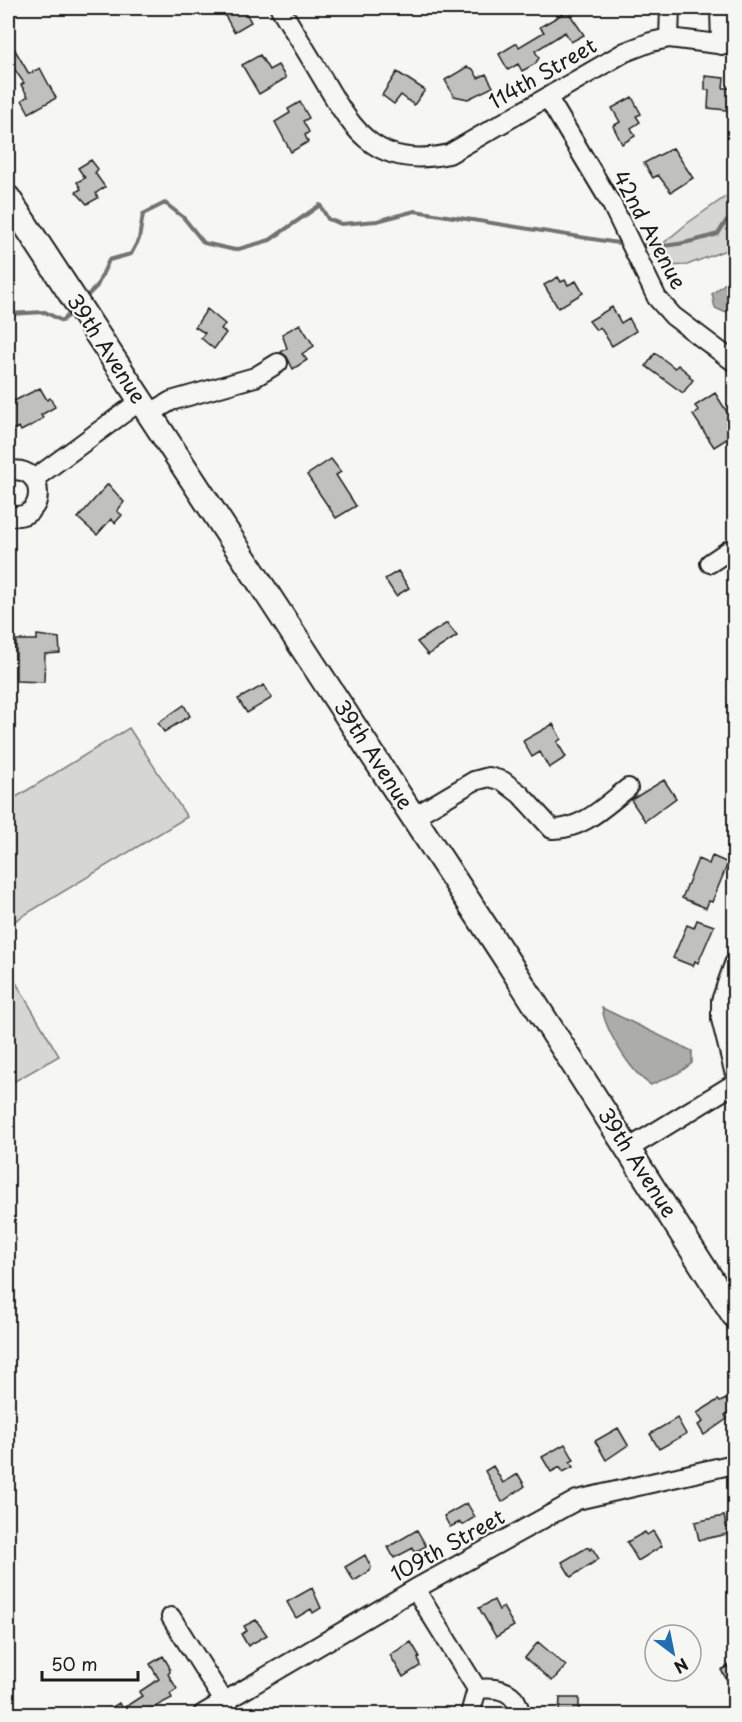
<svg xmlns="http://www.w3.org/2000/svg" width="742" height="1722" viewBox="0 0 742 1722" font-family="'Playpen Sans',sans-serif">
<rect width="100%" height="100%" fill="#f6f6f2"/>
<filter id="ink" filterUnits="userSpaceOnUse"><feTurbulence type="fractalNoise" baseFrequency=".0167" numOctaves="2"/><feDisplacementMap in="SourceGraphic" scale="12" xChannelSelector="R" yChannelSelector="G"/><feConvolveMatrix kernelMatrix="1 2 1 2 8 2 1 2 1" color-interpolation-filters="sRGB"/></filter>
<g filter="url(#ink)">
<path fill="#d6d6d2" stroke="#797977" stroke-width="1.5" d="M734 191V247L687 265 666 266 660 246 689 222Z
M129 728 187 817 8 925V802Z
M8 969 59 1056 8 1085Z"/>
<path fill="#acaca9" stroke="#727271" stroke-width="1.5" d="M734 276V308L724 312 715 308 712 294Z
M602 1008 692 1051V1063L680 1072 651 1085C631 1073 605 1030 602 1008Z"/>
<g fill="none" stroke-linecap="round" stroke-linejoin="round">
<path stroke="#727271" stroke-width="4" d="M641 245C667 249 694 241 718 234L726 221 734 216
M86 297 97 286 109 260 131 254 139 239 143 214 165 203 183 217 204 243 235 250 270 240 320 205 328 219 341 224 377 221 415 211 618 243
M8 314 45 312 62 321 70 313"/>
</g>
<path fill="#c0c0bd" stroke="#1c1c1c" stroke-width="1.5" d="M221 8H243L251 22 234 32Z
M564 13H569L584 35 571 42 565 32 535 51 539 58 535 64 522 71 518 64 508 70 499 54 517 43 519 47 544 32 540 27Z
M8 38 29 74 40 68 56 98 29 113 22 100 28 96 21 85 24 83 11 64 8 66Z
M260 55 269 70 278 65 286 78 259 94 242 65Z
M467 67 473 69 478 78 486 74 493 87 468 99 454 96 445 80Z
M397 72 425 90 414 105 401 95 394 104 382 95Z
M705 76 724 78 723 88H735V111L708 108 709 90H705Z
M632 97 641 114 636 116 640 122 631 128 635 136 622 144 613 126 620 122 612 108Z
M300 102 309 118 303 121 309 132 305 135 308 142 291 152 275 122 290 113 288 109Z
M673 148 693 178 671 192 658 175 653 178 644 163Z
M91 160 98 169 95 173 105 187 96 193 98 198 87 204 76 192 81 189 77 182 85 178 78 168Z
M558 277 561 282 565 280 568 285 576 281 583 293 558 308 544 285Z
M612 307 621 323 629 318 636 331 612 346 600 327 596 330 589 321Z
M207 309 225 324 221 329 226 333 214 349 201 338 205 333 195 327Z
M300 324 314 346 302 354 307 360 293 369 287 357 281 352 287 348 282 334Z
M655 353 675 368 678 365 690 375 689 377 693 380 683 393 646 366Z
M40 388 47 400 50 398 55 407 41 415 43 418 36 423 21 431 19 427 8 432V404Z
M715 393 727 412 735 407V424L728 428 733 435 714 447 693 415 699 411 695 406Z
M331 459 341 472 336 475 356 506 336 518 307 475Z
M108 484 124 502 117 511 122 515 115 523 111 519 97 535 78 518Z
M398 571 409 588 396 596 385 579Z
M447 623 457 636 428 655 417 642Z
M37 635 59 638 60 653 45 654 44 682 16 681V640H37Z
M264 685 272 698 247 713 238 699Z
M184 705 190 716 164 732 158 723Z
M553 724 561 739 557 742 566 757 549 768 540 752 532 757 523 741Z
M664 780 676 798 645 821 631 800Z
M712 856 728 863 712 902 709 901 706 908 682 898 698 859 709 864Z
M697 920 714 926 698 963 695 961 693 966 673 958 687 925 694 928Z
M726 1399 733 1410 725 1415 727 1419 704 1435 698 1425 703 1422 697 1413 718 1400 720 1402Z
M677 1418 686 1434 659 1449 650 1434Z
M618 1428 628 1445 606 1460 595 1441Z
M565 1444 574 1460 570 1462 573 1467 563 1472 560 1467 551 1472 542 1457Z
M493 1466 503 1483 518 1474 525 1486 502 1502 485 1471Z
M467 1503 475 1517 462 1525 460 1522 450 1527 444 1516Z
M724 1516 728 1534 699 1540 695 1522Z
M417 1530 426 1546 415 1552 413 1548 394 1558 388 1547Z
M653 1531 662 1546 638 1561 627 1542 645 1532 647 1535Z
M588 1547 590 1550 592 1548 599 1559 571 1577 562 1562Z
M365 1555 371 1567 370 1571 354 1581 345 1567Z
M312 1588 321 1608 313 1613 311 1609 296 1618 287 1602Z
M494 1600 499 1610 503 1607 514 1626 496 1637 479 1608Z
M256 1620 267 1635 248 1646 241 1634 247 1631 244 1626Z
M411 1642 420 1657 418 1658 420 1666 403 1677 390 1655Z
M538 1642 566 1666 552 1681 525 1658Z
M163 1656 169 1666 170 1672 168 1674 177 1689 170 1694 172 1698 141 1714H101L119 1703 122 1709 142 1696 139 1692 159 1679 150 1664Z
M735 1662V1693L721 1670Z
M560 1698H579V1714H559Z"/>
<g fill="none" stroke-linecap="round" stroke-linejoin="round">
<defs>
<path id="minor" d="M280 8C294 31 309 55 323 79 355 135 379 169 449 154L625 52 651 42 669 38 734 46
M720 8 721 45
M669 38 670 8
M548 98 612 205 657 298 673 316 734 362
M149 414 171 401 255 377 278 363
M8 471C49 463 47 525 8 515
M34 479 140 401
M710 563 734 547
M413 817 474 781 489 777 503 781 520 794 552 829C582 830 605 806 628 788
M734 964 721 1001V1019L734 1071
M628 1149 734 1084
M415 1589 477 1689
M171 1617 232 1714
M203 1714 415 1589 577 1500 734 1464
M470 1714 477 1689C498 1687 517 1690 520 1714"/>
<path id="major" d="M8 198 503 954 734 1315"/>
</defs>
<use href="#minor" stroke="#1c1c1c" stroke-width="22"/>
<use href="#major" stroke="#1c1c1c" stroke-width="28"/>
<use href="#minor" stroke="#f6f6f2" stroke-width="18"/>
<use href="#major" stroke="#f6f6f2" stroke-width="24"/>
</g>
</g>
<g text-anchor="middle" stroke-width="4.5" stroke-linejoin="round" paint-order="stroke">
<g font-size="21" fill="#1c1c1c" stroke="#f6f6f2">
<text transform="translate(543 74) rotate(-30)" y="7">114th Street</text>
<text transform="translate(649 230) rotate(62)" y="7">42nd Avenue</text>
<text transform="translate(106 349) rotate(57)" y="7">39th Avenue</text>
<text transform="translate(373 755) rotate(57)" y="7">39th Avenue</text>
<text transform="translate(637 1163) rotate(57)" y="7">39th Avenue</text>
<text transform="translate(448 1546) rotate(-29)" y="7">109th Street</text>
</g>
</g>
<rect width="742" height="1722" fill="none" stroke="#f6f6f2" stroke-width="30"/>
<rect x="15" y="15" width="712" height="1692" fill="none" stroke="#1c1c1c" stroke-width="2" filter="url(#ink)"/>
<g transform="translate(673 1653) rotate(148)"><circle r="28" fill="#f6f6f2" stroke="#9f9f9c" stroke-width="1.5"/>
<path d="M0-4.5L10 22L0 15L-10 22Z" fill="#1f6fb2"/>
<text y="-9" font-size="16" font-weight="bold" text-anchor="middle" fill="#1c1c1c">N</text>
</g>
<path d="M42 1671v9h96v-9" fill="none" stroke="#1c1c1c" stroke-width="3"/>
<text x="51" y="1671" font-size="18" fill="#1c1c1c" stroke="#f6f6f2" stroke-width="4.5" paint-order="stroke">50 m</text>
</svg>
